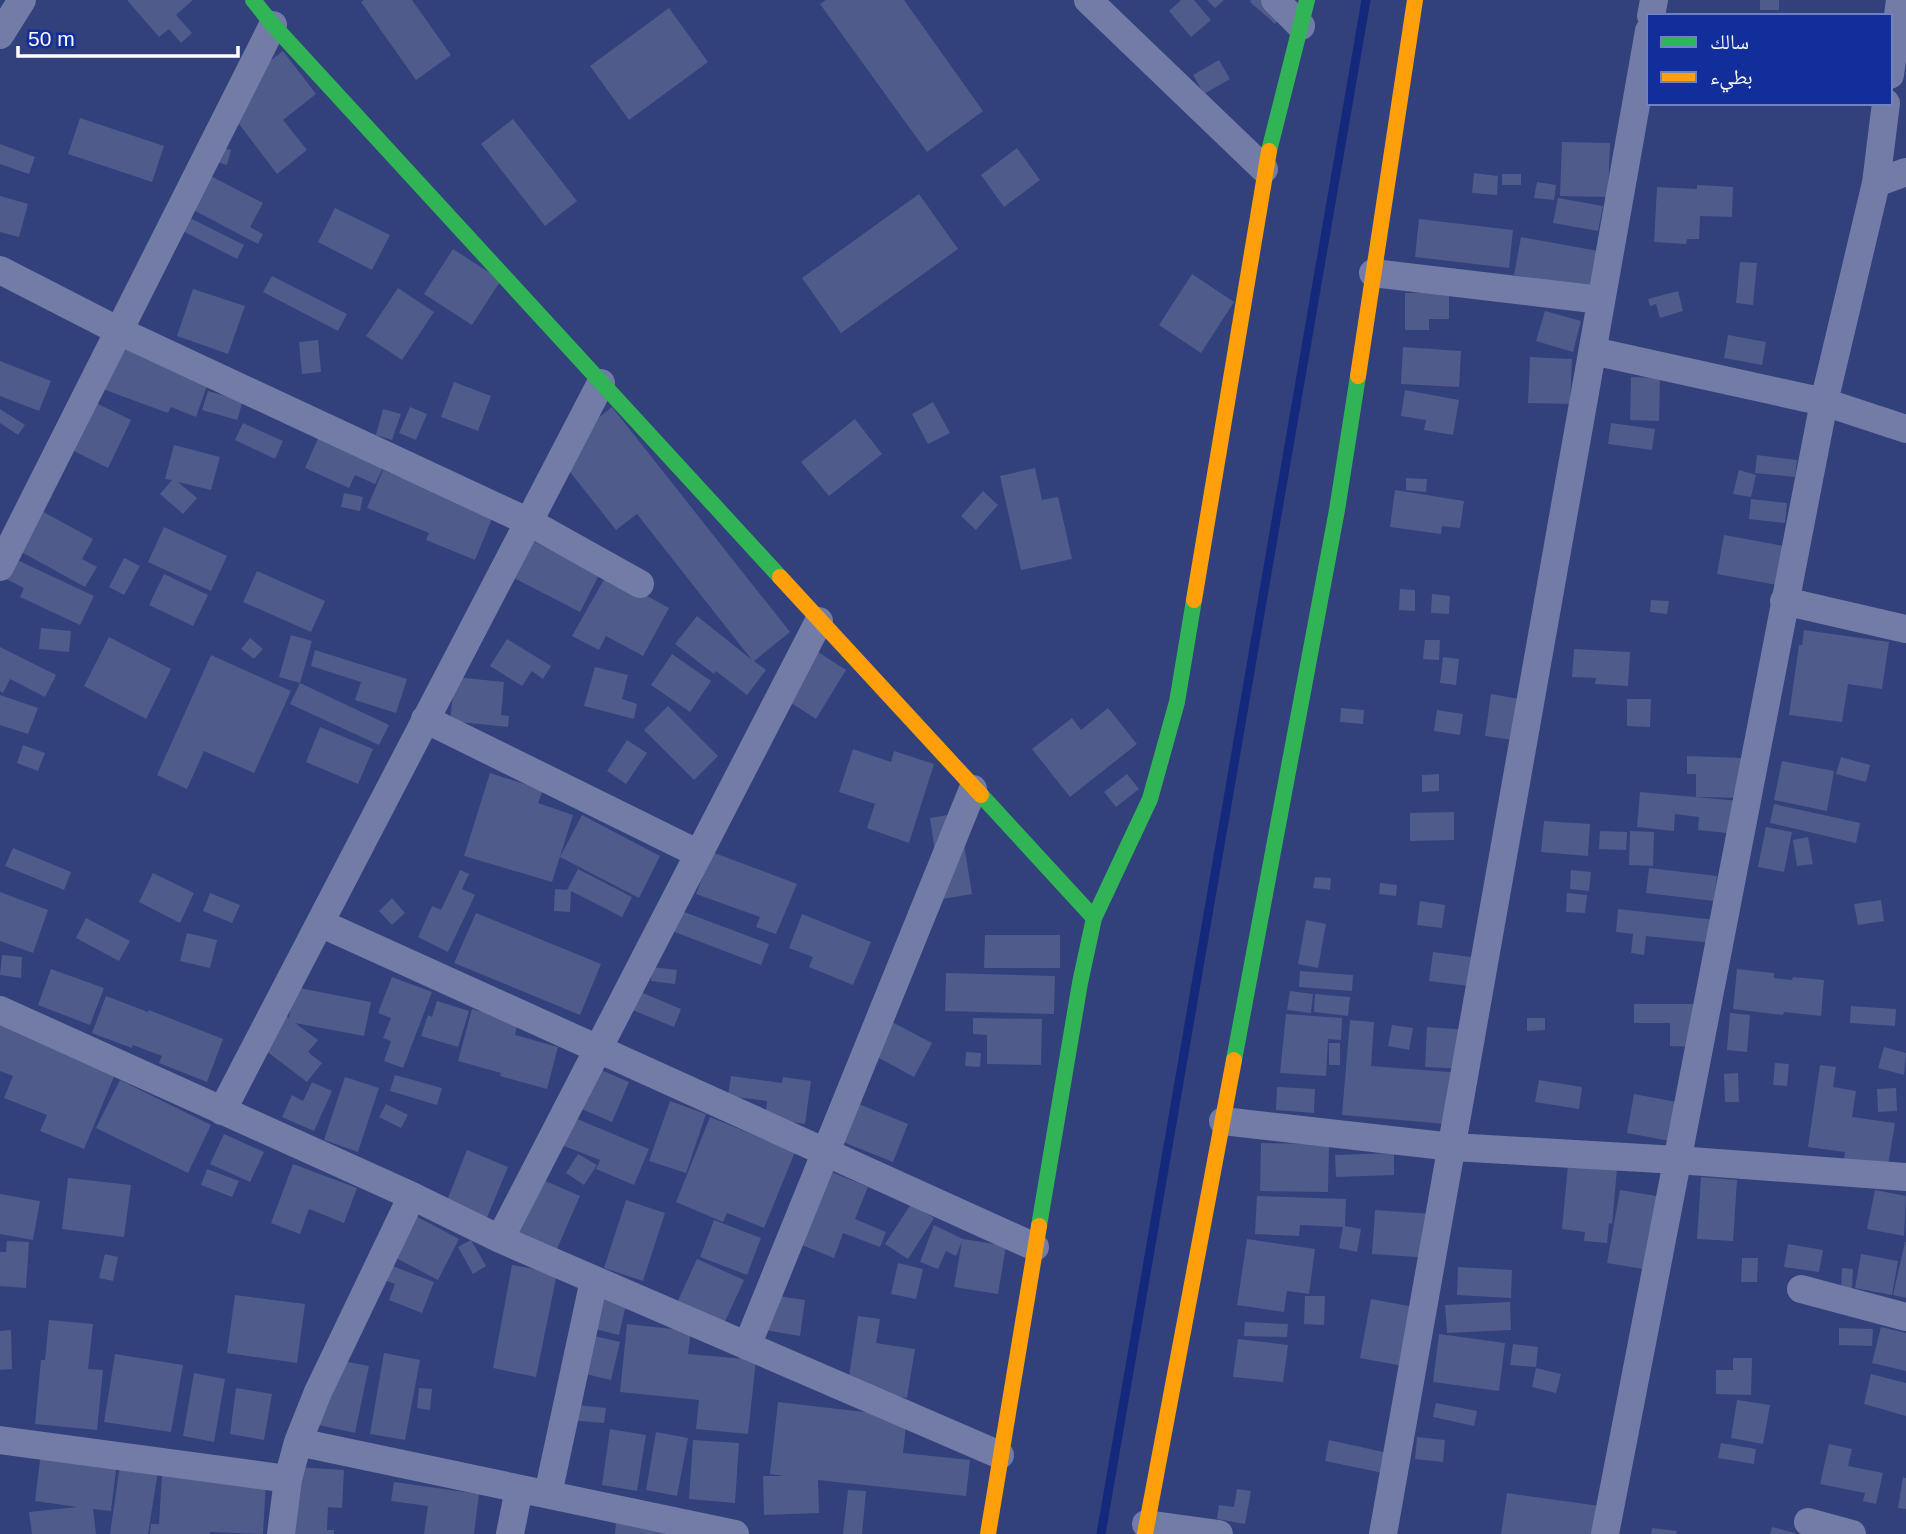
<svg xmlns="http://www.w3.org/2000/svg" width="1906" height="1534" viewBox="0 0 1906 1534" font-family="Helvetica,'Noto Naskh Arabic',sans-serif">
<rect width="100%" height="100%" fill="#32407c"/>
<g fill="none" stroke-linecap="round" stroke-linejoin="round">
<path stroke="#15297c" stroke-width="9" d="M1101 1534 1366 0"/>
</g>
<path fill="#4f5b8a" d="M127 0H193L176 15 192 33 181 43 169 29 159 37Z
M364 0H412L451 55 416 80 361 2Z
M826 0H904L983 111 927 152 820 4Z
M1181 0H1194L1211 20 1191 37 1169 11Z
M1207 0H1224L1215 8Z
M1251 0H1267L1284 14 1275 24 1250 2Z
M1760 0H1779V10H1760Z
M669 8 708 62 629 120 590 66Z
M283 51 316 94 283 120 307 150 277 174 220 99Z
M1219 60 1230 79 1204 94 1193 75Z
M80 118 164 146 152 182 68 154Z
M513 119 577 201 545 226 481 144Z
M1562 142 1610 143 1608 197 1560 196Z
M0 144 35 157 29 174 0 164Z
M211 144 231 150 227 165 207 159Z
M1017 148 1040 180 1004 207 981 175Z
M199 170 263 203 250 227 263 234 258 244 182 204Z
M1474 173 1498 176 1497 195 1472 193Z
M1502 174H1521V185H1502Z
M1537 182 1556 185 1554 200 1534 198Z
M1697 185 1733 187 1732 217 1700 216 1699 239H1687L1686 244 1654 242 1657 187 1697 189Z
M919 194 958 249 841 333 802 278Z
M0 196 28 204 19 237 0 232Z
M1558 198 1603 206 1598 231 1553 223Z
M335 208 390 235 372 270 318 242Z
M180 213 244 245 237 259 173 226Z
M1419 219 1513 230 1509 268 1415 257Z
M1521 237 1598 251 1591 288 1514 275Z
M453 249 501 280 472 325 424 294Z
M1740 262 1757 263 1753 305 1736 303Z
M1192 274 1234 302 1201 353 1159 325Z
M272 276 347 314 338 331 263 292Z
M398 288 434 312 402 360 366 336Z
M193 289 245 306 228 354 177 336Z
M1678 291 1683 311 1660 318 1656 304 1650 306 1648 299Z
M1449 292V319H1429V330H1405V293Z
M1545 311 1581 321 1573 352 1536 341Z
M1728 335 1766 342 1762 365 1724 358Z
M318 340 321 372 302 374 299 342Z
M116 345 209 380 196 417 171 407 168 413 100 388Z
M1403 347 1461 351 1459 387 1401 384Z
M1530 357 1572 359 1570 404 1528 403Z
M0 361 51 381 39 411 0 396Z
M1631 377 1660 378 1659 421 1630 420Z
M454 382 491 396 478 431 441 417Z
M1405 390 1459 400 1453 435 1424 430 1426 420 1401 416Z
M208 391 243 401 237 420 202 410Z
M88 399 131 420 108 468 66 447Z
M933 402 950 433 928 444 912 414Z
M410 407 427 414 416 440 399 433Z
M612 407 790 632 754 661 766 670 747 695 716 671 714 674 675 644 697 616 752 660 637 514 616 530 555 453Z
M0 409 25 425 18 435 0 423Z
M383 409 401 414 392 440 376 435Z
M855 419 882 454 829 496 801 462Z
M243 423 283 441 275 459 235 440Z
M1611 423 1655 429 1652 450 1608 444Z
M319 436 384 466 375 484 355 475 349 488 305 468Z
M174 445 220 457 211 490 178 482 197 498 183 514 160 494 172 480 165 479Z
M1757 455 1797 460 1795 477 1755 473Z
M1035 468 1042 500 1058 497 1072 559 1021 570 1000 476Z
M383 470 493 516 475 560 426 540 429 533 367 508Z
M1739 470 1756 475 1751 497 1733 494Z
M1406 478 1427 479 1426 492 1406 490Z
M1395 490 1464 501 1460 528 1442 526 1441 534 1390 527Z
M983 491 998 505 976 530 961 516Z
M344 493 363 497 360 511 341 507Z
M1751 499 1787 503 1785 523 1749 519Z
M38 509 93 539 82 559 97 567 85 587 16 549Z
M164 527 227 556 211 591 148 562Z
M1724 535 1784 546 1777 585 1717 574Z
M529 539 599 575 580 612 510 576Z
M124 558 140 566 124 595 109 587Z
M15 559 94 596 80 625 20 597 24 588 6 579Z
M257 571 325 601 311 632 243 602Z
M164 574 208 595 193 626 149 605Z
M607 574 669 608 643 656 606 636 599 650 572 636Z
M1400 589 1415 590V611L1399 610Z
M1432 594 1450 596 1449 614 1431 613Z
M1651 600 1669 601 1667 614 1650 612Z
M41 628 71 631 69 652 39 649Z
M1804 630 1889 642 1882 689 1848 684 1842 722 1789 715 1799 645H1802Z
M291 635 312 641 300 683 279 677Z
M109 637 171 669 146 719 84 686Z
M250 638 263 649 254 659 241 649Z
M507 639 551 666 543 679 532 671 522 686 490 666Z
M1425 640H1440L1439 660 1423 659Z
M0 647 56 675 45 697 10 679 3 693 0 691Z
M1574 649 1630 652 1628 686 1595 684 1596 678 1572 677Z
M315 650 407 679 396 713 355 700 361 682 311 666Z
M815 650 846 670 816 719 785 699Z
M672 654 711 681 690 712 651 685Z
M211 655 291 691 254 773 204 751 187 789 157 775Z
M1443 657 1459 659 1456 685 1440 683Z
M595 667 628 675 622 699 637 704 634 719 584 706Z
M455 677 504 682 501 715 509 716 508 727 450 721Z
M300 683 389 725 379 745 290 704Z
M1491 694 1519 699 1513 740 1485 736Z
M0 695 38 708 28 734 0 725Z
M1627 699H1651L1650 727 1627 726Z
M668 706 718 756 694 780 644 730Z
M1108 708 1137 744 1070 797 1032 749 1072 718 1081 730Z
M1341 708 1364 710 1363 724 1340 722Z
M1437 710 1463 714 1460 735 1434 731Z
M320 727 373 749 358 784 306 762Z
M627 740 647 753 626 784 607 771Z
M23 745 45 753 38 771 17 763Z
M853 749 891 762 894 751 934 764 909 843 867 828 875 804 839 792Z
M1687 756 1745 758 1743 798 1696 797V774H1687Z
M1841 757 1870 765 1866 782 1836 774Z
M1782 761 1834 771 1827 811 1774 800Z
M490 773 543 790 538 803 573 815 552 882 464 856Z
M1127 774 1139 789 1116 807 1104 792Z
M1439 774V791L1422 792V775Z
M1640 792 1739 801 1736 834 1698 830 1699 817 1675 814 1674 831 1637 827Z
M1774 804 1860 823 1856 843 1770 823Z
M1454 812V840L1410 841V813Z
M959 813 972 894 942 899 930 818Z
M582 815 660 856 639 898 560 857Z
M1544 821 1590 824 1588 856 1541 852Z
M1766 827 1792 832 1784 872 1758 867Z
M1600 831 1627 832 1626 850 1599 849Z
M1630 831 1654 832 1653 866 1629 865Z
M1808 837 1813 864 1797 866 1793 840Z
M13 848 71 872 64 890 5 866Z
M712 852 797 884 776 934 756 927 760 917 696 894Z
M1649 868 1717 876 1714 901 1646 893Z
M578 869 632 897 622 917 571 891 570 912 554 911 555 889 567 890Z
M460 870 469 874 462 889 475 895 448 952 418 937 432 906 441 910Z
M1571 870 1591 872 1589 891 1570 889Z
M153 873 194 893 180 923 139 902Z
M1315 877 1331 878 1330 890 1313 888Z
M1380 883 1397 885 1396 896 1379 894Z
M0 892 48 910 33 953 0 941Z
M210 893 240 905 232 923 203 911Z
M1567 893 1587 895 1585 913 1566 912Z
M392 898 405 913 392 925 379 911Z
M1881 900 1884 921 1858 925 1854 904Z
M1420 901 1445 905 1442 928 1417 925Z
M1618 909 1716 920 1713 943 1646 936 1644 955 1631 953 1633 934 1616 932Z
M679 910 769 944 761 965 672 931Z
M476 913 601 964 580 1015 454 963Z
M802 914 871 942 853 985 809 967 813 957 789 948Z
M86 918 130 941 119 961 76 938Z
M1306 920 1326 924 1318 968 1298 964Z
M187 933 217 940 210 968 180 961Z
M985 935H1060V968H984Z
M1433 952 1479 958 1476 987 1429 981Z
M2 955 22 957 21 978 0 975Z
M652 967 677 970 675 984 651 981Z
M51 969 104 988 90 1025 38 1005Z
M1737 969 1774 973V978L1792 980 1793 977 1824 980 1821 1016 1784 1012 1783 1015 1733 1009Z
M1300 971 1353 975 1352 991 1299 987Z
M946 973 1055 976 1054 1014 945 1011Z
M392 977 432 992 403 1068 384 1061 391 1041 383 1038 391 1018 378 1013Z
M294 987 371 1002 364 1036 295 1023 318 1040 308 1052 322 1063 307 1082 261 1047 285 1015 289 1018Z
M638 991 681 1009 674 1027 630 1009Z
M1290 991 1313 994 1311 1013 1287 1010Z
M1315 994 1350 997 1348 1016 1314 1012Z
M106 996 148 1012 149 1010 223 1039 207 1082 159 1063 162 1056 133 1045 132 1048 92 1033Z
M437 1001 469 1011 458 1047 421 1036 428 1015 432 1017Z
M1634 1004H1694V1047L1670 1046V1023H1634Z
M1851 1006 1896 1009 1895 1026 1850 1023Z
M472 1009 518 1022 515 1035 558 1047 547 1089 500 1076 501 1073 458 1061Z
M875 1013 932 1043 914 1077 857 1046Z
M1730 1013 1750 1015 1747 1052 1727 1050Z
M1286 1014 1342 1018 1341 1040 1328 1039 1326 1076 1280 1073Z
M973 1018 1042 1019 1041 1065 987 1064V1035L973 1034Z
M1527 1018H1545V1030L1527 1031Z
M1350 1020 1374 1022 1371 1066 1462 1073 1458 1125 1342 1115Z
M0 1024 116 1072 84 1149 40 1131 47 1115 4 1098 13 1076 0 1071Z
M1392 1025 1413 1028 1409 1050 1388 1046Z
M1427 1027 1468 1030 1465 1069 1425 1067Z
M1329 1043H1340V1065H1329Z
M1884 1047 1906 1053 1904 1075 1878 1068Z
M966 1052 981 1053 980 1067 965 1066Z
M1775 1063 1789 1064 1787 1086 1773 1085Z
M1820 1065 1836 1067 1833 1087 1856 1091 1852 1117 1895 1123 1888 1166 1844 1159 1845 1152 1808 1147Z
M594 1067 629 1082 612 1122 577 1107Z
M1738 1073 1739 1102H1725L1724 1074Z
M395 1075 442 1088 437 1105 390 1091Z
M731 1076 782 1083 783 1077 811 1081 805 1124 765 1118 767 1101 728 1096Z
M345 1077 379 1088 358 1152 324 1140Z
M120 1080 211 1125 188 1173 96 1128Z
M1539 1080 1582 1087 1579 1109 1535 1102Z
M312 1082 332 1091 314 1131 282 1117 292 1095 303 1101Z
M1277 1087 1315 1089 1314 1113 1276 1110Z
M1896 1088 1897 1111 1878 1112 1877 1089Z
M1634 1094 1677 1102 1670 1141 1627 1133Z
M844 1098 908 1124 893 1162 828 1136Z
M670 1101 706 1114 686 1173 649 1161Z
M386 1104 408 1115 401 1128 379 1117Z
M570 1116 649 1149 634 1185 596 1169 600 1160 559 1144Z
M710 1117 795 1152 764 1228 727 1213 723 1222 676 1202Z
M224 1134 264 1152 250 1182 210 1164Z
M1261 1143 1329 1144 1328 1192 1260 1191Z
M467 1150 508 1167 486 1220 446 1203Z
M1394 1153V1175L1336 1177 1335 1155Z
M578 1154 597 1165 584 1185 566 1173Z
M293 1164 357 1188 344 1223 309 1209 300 1234 271 1223Z
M1568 1165 1617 1169 1612 1224 1609 1223 1607 1243 1584 1241 1585 1232 1562 1229Z
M822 1168 868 1187 855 1219 886 1232 880 1247 843 1233 834 1258 792 1241Z
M207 1169 239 1181 232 1197 201 1185Z
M534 1176 580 1196 556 1251 509 1231Z
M1701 1177 1737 1180 1733 1241 1697 1239Z
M68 1178 131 1185 124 1237 62 1229Z
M1620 1190 1662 1197 1649 1270 1607 1263Z
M1875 1190 1906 1196 1904 1236 1867 1229Z
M0 1194 40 1201 33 1240 0 1234Z
M1257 1196 1346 1199 1345 1226 1361 1229 1357 1252 1339 1248 1343 1227 1300 1225 1299 1236 1255 1234Z
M626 1200 665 1213 643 1281 604 1268Z
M911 1204 934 1218 908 1259 885 1244Z
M397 1206 459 1239 438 1280 375 1247Z
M1375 1210 1433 1214 1431 1258 1372 1254Z
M714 1220 761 1238 747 1275 700 1257Z
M934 1225 963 1239 1006 1246 998 1294 954 1287 962 1241 956 1256 946 1251 938 1269 920 1262Z
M1247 1239 1315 1249 1309 1294 1287 1291 1284 1312 1237 1305Z
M471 1240 486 1266 473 1274 458 1247Z
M7 1241 29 1242 26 1288 0 1286V1252H6Z
M1905 1242H1906V1298L1893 1295Z
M1788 1244 1823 1250 1819 1272 1784 1267Z
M105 1254 118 1257 113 1281 99 1278Z
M1861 1254 1898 1261 1892 1295 1855 1288Z
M372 1258 434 1282 422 1313 389 1300 395 1284 366 1273Z
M1742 1258H1758L1757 1282H1741Z
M697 1259 744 1280 723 1326 676 1305Z
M898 1263 923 1269 916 1299 891 1294Z
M512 1265 557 1273 536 1377 493 1368Z
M1458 1267 1512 1270 1511 1298 1457 1295Z
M1842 1268 1853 1269 1852 1290 1841 1289Z
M582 1293 626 1304 619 1335 575 1324Z
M764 1294 805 1300 800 1336 759 1329Z
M235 1295 305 1304 297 1363 227 1353Z
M1305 1296H1325L1324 1325 1304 1324Z
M1371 1299 1419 1308 1408 1367 1360 1358Z
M1510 1302 1511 1330 1447 1333 1445 1305Z
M858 1316 880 1319 876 1343 915 1349 907 1398 866 1392 848 1383Z
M49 1320 93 1324 88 1369 103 1370 97 1430 35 1424 41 1360H45Z
M1245 1322 1288 1324 1287 1337 1244 1336Z
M627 1324 691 1331 688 1354 756 1360 748 1434 696 1429 699 1400 620 1392Z
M1881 1327 1906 1333V1371L1872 1363Z
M1839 1328 1873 1329 1872 1346 1839 1345Z
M11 1330 12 1369 0 1370V1331Z
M578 1332 620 1342 611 1380 569 1370Z
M1439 1334 1505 1343 1499 1391 1433 1382Z
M1238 1339 1288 1345 1283 1382 1233 1377Z
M1513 1344 1538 1347 1536 1367 1510 1365Z
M384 1353 420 1360 405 1440 370 1434Z
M115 1354 183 1365 171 1432 104 1422Z
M327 1358 369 1366 355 1433 314 1424Z
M1733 1358H1752L1751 1395 1716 1394V1370H1733Z
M1536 1368 1561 1374 1556 1393 1532 1387Z
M194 1373 225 1379 214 1442 183 1436Z
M1871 1374 1906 1383V1416L1864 1404Z
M236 1388 272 1394 264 1440 230 1434Z
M419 1388 432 1389 430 1410 417 1408Z
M1737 1400 1770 1405 1763 1444 1731 1438Z
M778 1402 907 1417 903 1453 970 1460 966 1496 818 1480 819 1513 764 1515 763 1476H784L770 1474Z
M557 1403 606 1408 604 1423 556 1419Z
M1436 1403 1477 1411 1474 1426 1433 1417Z
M610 1429 646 1435 637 1491 602 1485Z
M656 1432 688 1438 677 1496 646 1490Z
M1417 1437 1445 1440 1443 1462 1415 1459Z
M693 1440 739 1443 735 1503 689 1499Z
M1329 1440 1388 1453 1383 1473 1325 1461Z
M1721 1443 1756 1449 1754 1464 1718 1458Z
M1829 1444 1852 1449 1848 1466 1883 1473 1876 1504 1863 1501 1865 1493 1820 1484Z
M41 1452 117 1462 111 1511 93 1509 96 1534H32L29 1512 77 1507 35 1501Z
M120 1465 158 1471 148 1534H110Z
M296 1467 344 1470 342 1508 328 1507 327 1530H334V1534H292Z
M162 1474 266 1480 263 1534 210 1532V1534H150L151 1524H159Z
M1903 1477 1906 1478V1509L1898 1508Z
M394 1482 479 1494 474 1534H424L428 1506 391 1501Z
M1237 1489 1251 1491 1245 1524 1217 1519 1219 1505 1234 1507Z
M848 1490 866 1491 862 1534H843Z
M1507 1493 1600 1506 1596 1534H1501Z
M616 1521 678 1534H615Z
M1772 1527 1795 1533V1534H1770Z
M1652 1528 1677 1531 1676 1534H1651Z"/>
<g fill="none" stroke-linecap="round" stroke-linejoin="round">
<path stroke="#727ca6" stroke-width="28" d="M1088 0 1264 169
M1275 0 1301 26
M1651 16 1654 0
M0 35 22 0
M1890 75 1900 0
M1876 183 1906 172
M0 270 119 331 529 522 640 584
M1373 273 1601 300
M1593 351 1824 402 1906 429
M0 567 273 25
M1784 601 1906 629
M425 719 699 854
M320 923 1035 1247
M0 1010 412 1196 500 1239 1000 1455
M222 1111 601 383
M1223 1121 1453 1147 1677 1160 1906 1177
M500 1239 819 621
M1801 1289 1906 1317
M747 1346 973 789
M0 1440 288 1479
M298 1442 735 1534
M548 1494 594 1280
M1808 1522 1852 1534
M1146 1524 1219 1534
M281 1534 288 1479 298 1442 318 1392 412 1196
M510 1534 519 1489
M1383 1534 1649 31
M1605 1534 1824 402 1876 183 1886 103"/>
<path stroke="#30b455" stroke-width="16" d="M253 0 273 25 780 577
M1269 151 1307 0
M981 795 1094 918
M1234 1060 1337 510 1358 376
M1039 1226 1080 983 1094 918 1150 799 1177 702 1194 600"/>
<path stroke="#ff9f0a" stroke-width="16" d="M1358 376 1415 0
M780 577 981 795
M1194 600 1269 151
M988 1534 1039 1226
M1145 1534 1234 1060"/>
</g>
<rect x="1647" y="14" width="245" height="91" fill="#122e9b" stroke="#7182c3" stroke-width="2"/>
<rect x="1661" y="37" width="35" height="10" fill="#30b455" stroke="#7182c3" stroke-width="2"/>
<text x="1710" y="49" font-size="21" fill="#ffffff">سالك</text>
<rect x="1661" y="72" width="35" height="10" fill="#ff9f0a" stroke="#7182c3" stroke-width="2"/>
<text x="1710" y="84" font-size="21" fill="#ffffff">بطيء</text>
<path d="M18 46v10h220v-10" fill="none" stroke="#ffffff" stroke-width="3.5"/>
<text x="28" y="46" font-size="21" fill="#ffffff" stroke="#122e9b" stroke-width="5" paint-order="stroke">50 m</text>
</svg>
